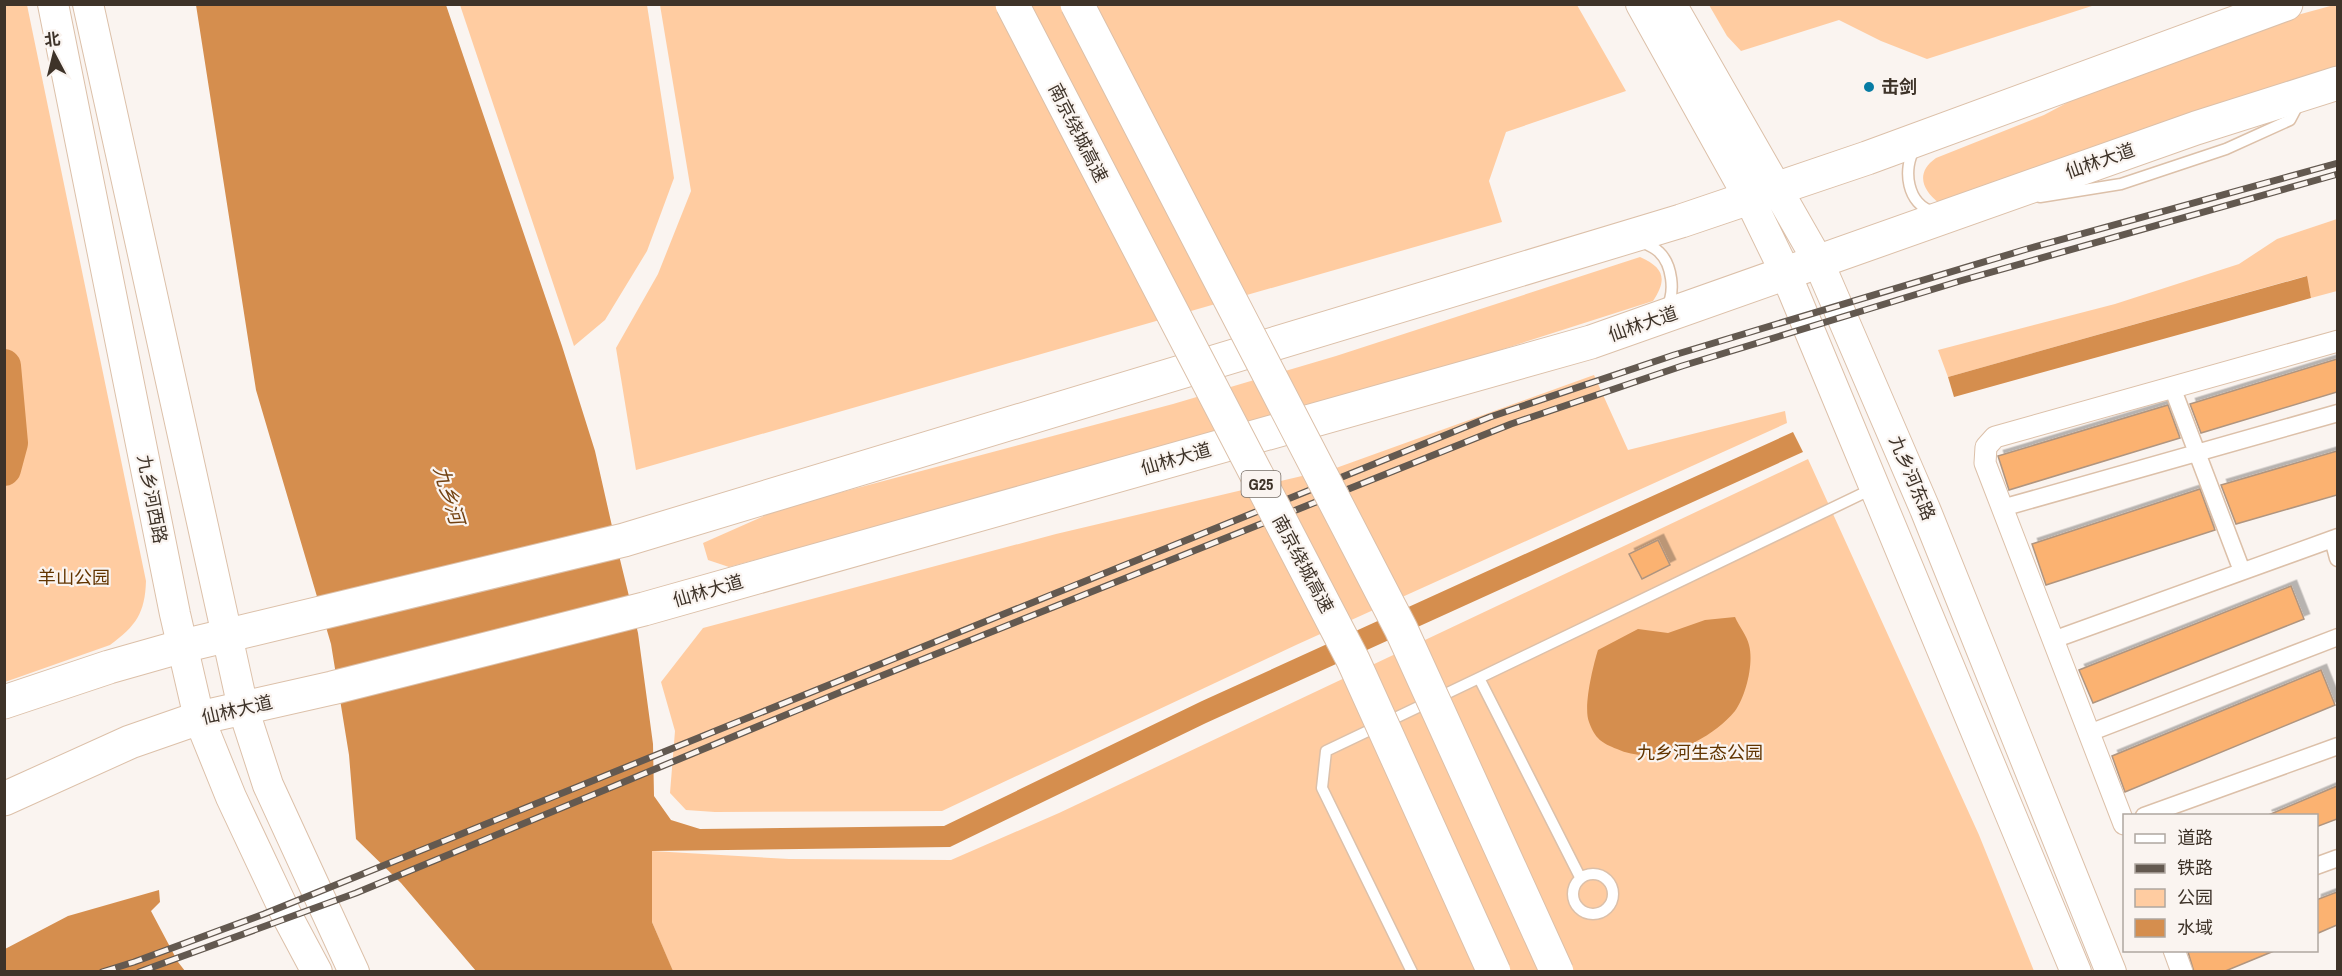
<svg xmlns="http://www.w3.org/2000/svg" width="2342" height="976" viewBox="0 0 2342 976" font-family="'Archivo Narrow','Noto Sans SC',sans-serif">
<defs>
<filter id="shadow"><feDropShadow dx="5.5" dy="-5.5" stdDeviation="0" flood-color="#0004"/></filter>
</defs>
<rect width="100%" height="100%" fill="#faf4f0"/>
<path fill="#ffcca1" d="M4 5H27L146 581C145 613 136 626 110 645L5 682Z
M460 5H647L674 178 647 251 605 320 574 346Z
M660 5H1577L1626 91 1506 132 1489 181 1502 222 636 470 616 348 658 274 691 191Z
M1709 5H2095L1927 59 1881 41 1839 20 1741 51 1727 36Z
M2334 5H2337V67L2192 112 1939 203C1921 189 1916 172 1936 158L2044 115 2074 99 2290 17Z
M2337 219V291L2311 298 2306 276 1948 377 1938 350 2115 304 2239 264 2277 239Z
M1640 257C1665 268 1667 280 1653 301L1350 398 729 567 708 560 703 543 782 508 1173 404 1336 356Z
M1594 375 1628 450 1785 411 1787 423 1296 645 942 811 715 812 686 810 670 793 675 731 661 682 703 628 1056 534 1336 468Z
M1808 459 1979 835 2034 971 673 972 652 922V851L789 859 951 860 1059 813Z"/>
<path fill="#d58e4e" d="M196 5H446L562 346 595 451 614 535 638 633 653 744 654 796 671 820 700 829 944 826 1202 701 1793 432 1803 452 1206 723 950 847 652 851V922L673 971H476L401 883 356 839 349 755 331 644 256 390Z
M2307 276 2311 298 1954 397 1948 377Z
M1735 617C1739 626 1747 636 1749 645 1754 663 1746 696 1735 711 1709 742 1655 767 1617 749 1602 743 1595 739 1589 722 1583 707 1593 666 1598 650L1638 629 1668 633 1705 620Z
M159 890 160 902 151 911 178 962 185 971H5V949L68 916Z"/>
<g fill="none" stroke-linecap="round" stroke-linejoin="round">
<path stroke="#d58e4e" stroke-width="34" d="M4 366 11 443 4 469"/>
</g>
<path fill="#fbb271" stroke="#b0957f" stroke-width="1.5" filter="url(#shadow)" d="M2337 359V392L2201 433 2190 404Z
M2168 405 2180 438 2009 490 1998 456Z
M2337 451V495L2236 524 2221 485Z
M2200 489 2215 530 2046 585 2032 544Z
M1658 540 1670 565 1642 579 1629 554Z
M2291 586 2304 619 2093 703 2079 670Z
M2321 670 2335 705 2125 792 2112 756Z
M2337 786V819L2316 827V816H2266Z
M2337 892V925L2316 934V900Z
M2193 951H2274L2223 972H2194L2188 952Z"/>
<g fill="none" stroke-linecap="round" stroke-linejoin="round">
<defs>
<path id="service" d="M1915 148C1902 169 1907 205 1934 212
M2040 197 2121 184 2226 149 2290 120 2299 103
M1642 242C1648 245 1654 247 1659 252 1672 264 1676 293 1666 308
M1573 894a20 20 0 1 1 40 0a20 20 0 1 1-40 0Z
M1580 877 1479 678 1872 489
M1412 972 1322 788 1326 751 1479 678"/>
<path id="pedestrian" d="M2172 387 2242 571
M2002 508 2338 413
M2333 539 2338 558
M2053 640 2338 537
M2089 733 2338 637
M2144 816 2338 746
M2316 866 2338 858"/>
<path id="minor" d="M2124 824 1985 463 1986 447 1995 437 2338 341
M2174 950 2182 972"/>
<path id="secondary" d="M53 4 175 614 199 718 231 797 286 914 317 972
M88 4 243 708 268 785 354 972
M1641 4 1749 198 1786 274 2076 972
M1671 4 1818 261 1925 509 2111 972"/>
<path id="primary" d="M4 702 109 667 183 646 624 540 1681 221 1867 158 2286 4
M4 799 130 742 199 718 332 688 644 609 1591 342 2196 128 2338 83"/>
</defs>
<use href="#service" stroke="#dcc0a9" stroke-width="13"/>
<use href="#pedestrian" stroke="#dcc0a9" stroke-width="19"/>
<use href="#minor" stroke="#dcc0a9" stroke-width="23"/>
<use href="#secondary" stroke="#dcc0a9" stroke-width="32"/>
<use href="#primary" stroke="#dcc0a9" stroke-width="35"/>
<use href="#service" stroke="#fff" stroke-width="10"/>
<use href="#pedestrian" stroke="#fff" stroke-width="16"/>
<use href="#minor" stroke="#fff" stroke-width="21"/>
<use href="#secondary" stroke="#fff" stroke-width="30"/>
<use href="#primary" stroke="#fff" stroke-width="33"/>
<defs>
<path id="rail" d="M102 972 134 962 264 914 1490 417 1674 355 2027 249 2338 163
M139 972 356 893 841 692 1511 424 1682 366 1960 281 2338 174"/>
</defs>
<use href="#rail" stroke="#635950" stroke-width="7"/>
<use href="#rail" stroke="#faf4f0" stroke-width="4.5" stroke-dasharray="14" stroke-linecap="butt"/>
<defs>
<path id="motorway-bridge" d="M1012 4 1353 660 1494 972
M1077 4 1401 629 1557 972"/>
</defs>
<use href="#motorway-bridge" stroke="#dcc0a9" stroke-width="35" stroke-linecap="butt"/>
<use href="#motorway-bridge" stroke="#fff" stroke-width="33"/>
</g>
<circle fill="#077ca4" stroke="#faf4f0" stroke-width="2" cx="1869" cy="87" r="6"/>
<g text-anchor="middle" stroke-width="4.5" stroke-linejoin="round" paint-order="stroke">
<rect fill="#faf4f0" stroke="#766d65" stroke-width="1.5" x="1241.5" y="471" width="39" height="26" rx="4.5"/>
<g font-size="16" font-weight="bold" fill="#3e3329">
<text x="1261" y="490">G25</text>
</g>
<g font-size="18" font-weight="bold" fill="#3e3329" stroke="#faf4f0" text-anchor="start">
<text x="1881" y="93">击剑</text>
</g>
<g font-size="18" fill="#3e3329" stroke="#faf4f0">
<text transform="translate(1078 133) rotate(63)" y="6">南京绕城高速</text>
<text transform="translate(2100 161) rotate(-19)" y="6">仙林大道</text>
<text transform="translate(1643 324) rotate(-19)" y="6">仙林大道</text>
<text transform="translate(1176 459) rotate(-16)" y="6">仙林大道</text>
<text transform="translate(1912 478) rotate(67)" y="6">九乡河东路</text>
<text transform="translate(152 499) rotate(79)" y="6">九乡河西路</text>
<text transform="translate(1303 564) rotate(62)" y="6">南京绕城高速</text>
<text transform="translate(708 591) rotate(-16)" y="6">仙林大道</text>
<text transform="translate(237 710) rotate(-13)" y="6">仙林大道</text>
</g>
<g font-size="18" fill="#623500" stroke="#faf4f0">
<text x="74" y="584">羊山公园</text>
<text x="1700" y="759">九乡河生态公园</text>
</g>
<g font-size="20" font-style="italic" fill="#724212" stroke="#faf4f0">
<text transform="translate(449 495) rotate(73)" y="7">九乡河</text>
</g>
</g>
<rect width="2342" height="976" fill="none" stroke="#3e3329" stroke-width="12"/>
<rect x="2123" y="814" width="195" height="138" fill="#faf4f0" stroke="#afa7a0" stroke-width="1.5"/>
<rect x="2135" y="834" width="30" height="9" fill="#ffffff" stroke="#afa7a0" stroke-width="1.5"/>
<text x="2177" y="844" font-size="18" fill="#3e3329">道路</text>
<rect x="2135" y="864" width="30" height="9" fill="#635950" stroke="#afa7a0" stroke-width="1.5"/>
<text x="2177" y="874" font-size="18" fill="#3e3329">铁路</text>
<rect x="2135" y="889" width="30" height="18" fill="#ffcca1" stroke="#afa7a0" stroke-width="1.5"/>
<text x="2177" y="904" font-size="18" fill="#3e3329">公园</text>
<rect x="2135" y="919" width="30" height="18" fill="#d58e4e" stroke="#afa7a0" stroke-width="1.5"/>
<text x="2177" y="934" font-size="18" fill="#3e3329">水域</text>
<g transform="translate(54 54) rotate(353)" stroke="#faf4f0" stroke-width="4.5" paint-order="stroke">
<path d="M0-4.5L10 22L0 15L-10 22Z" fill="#3e3329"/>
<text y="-9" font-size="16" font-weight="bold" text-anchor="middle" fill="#3e3329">北</text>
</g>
</svg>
